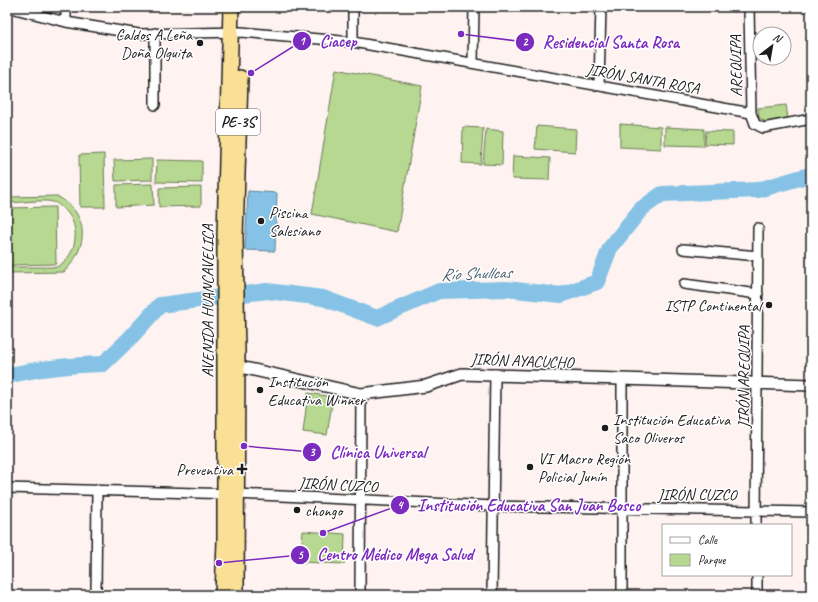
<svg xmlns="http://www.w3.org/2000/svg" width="818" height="602" viewBox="0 0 818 602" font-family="Caveat,sans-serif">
<rect width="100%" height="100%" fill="#fef3f1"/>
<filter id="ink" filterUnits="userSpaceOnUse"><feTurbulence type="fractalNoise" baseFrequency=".025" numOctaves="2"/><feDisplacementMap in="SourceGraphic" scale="8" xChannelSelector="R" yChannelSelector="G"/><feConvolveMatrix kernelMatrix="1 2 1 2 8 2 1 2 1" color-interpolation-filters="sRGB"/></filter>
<g filter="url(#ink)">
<path fill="#b7d891" stroke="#6a7a56" d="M336 69 422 86 397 232 312 214Z
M786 105 788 118 766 122 759 118 758 108Z
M620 124 661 127V149L620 147Z
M537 126 576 129 575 152 535 149Z
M463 127 483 128 481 164 462 163Z
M665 127 704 129V146L665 145Z
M486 129 503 131 502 165 483 164Z
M706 131 733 132V145L705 144Z
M104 154 105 207H80L79 155Z
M513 156 550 158 549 180 512 179Z
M152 159V180L115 181 114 160Z
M157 160 202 161V183L156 182Z
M153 184 154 205 116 207V185Z
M201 187V206L159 207V188Z
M57 196C90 214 89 247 64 272L7 273V267H57C79 255 82 221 61 207 59 205 56 202 53 202 45 199 18 203 7 203V197Z
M55 207 56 264 7 265V208Z
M308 393 333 397 327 435 303 432Z
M303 531 345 534 344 564 300 562Z"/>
<path fill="#86c2e5" stroke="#5c8095" d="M248 191 277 193 275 251 245 250Z"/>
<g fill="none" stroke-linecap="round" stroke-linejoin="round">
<path stroke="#86c2e5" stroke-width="16" d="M7 376C39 368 70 365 103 364L130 338 160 305 267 291 323 298 377 318 439 291 506 289 561 295 597 282 610 248 641 209 662 194 758 190 806 176 811 177"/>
<defs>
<path id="minor" d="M7 7 66 22 139 34 241 32 353 42 751 113
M66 7V22
M749 7 751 113 755 124 763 128 811 119
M353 42V7
M473 63 474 7
M599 85 601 7
M155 105V33
M683 249 758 256
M684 284 758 294
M622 380V595
M7 488 236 494 494 506 811 512
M756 525 758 228
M757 575V595
M96 595 97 490
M360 595 361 394
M492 595 495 374"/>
<path id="tertiary" d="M236 366 361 394 426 386 462 374 811 385"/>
<path id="trunk" d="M223 595 225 541V236L231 7
M236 595 237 352 235 237 240 78"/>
</defs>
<use href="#minor" stroke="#1c1c1c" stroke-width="12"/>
<use href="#tertiary" stroke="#1c1c1c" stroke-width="14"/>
<use href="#trunk" stroke="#1c1c1c" stroke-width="18"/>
<use href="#minor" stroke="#fff" stroke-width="9"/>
<use href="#tertiary" stroke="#fff" stroke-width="11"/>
<use href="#trunk" stroke="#f9e096" stroke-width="15"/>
</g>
</g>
<g fill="#1c1c1c" stroke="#fff" stroke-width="1.5">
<circle cx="200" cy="43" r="4"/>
<circle cx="261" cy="221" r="4"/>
<circle cx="769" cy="305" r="4"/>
<circle cx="260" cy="390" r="4"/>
<circle cx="605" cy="428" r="4"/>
<circle cx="530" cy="467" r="4"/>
<path d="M240 463h4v4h4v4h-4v4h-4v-4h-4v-4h4z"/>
<circle cx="297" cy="510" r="4"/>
</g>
<g text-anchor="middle" stroke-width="3" stroke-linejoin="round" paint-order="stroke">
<rect fill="#fff" stroke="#606060" stroke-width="1" x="216" y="109" width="44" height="26" rx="3"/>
<g font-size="15" font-weight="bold" fill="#1c1c1c">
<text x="238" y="127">PE-3S</text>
</g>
<g font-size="16" fill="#1c1c1c" stroke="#fff" text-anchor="start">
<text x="192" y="40" text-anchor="end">Caldos A Leña<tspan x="192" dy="18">Doña Olguita</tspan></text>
<text x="269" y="218">Piscina<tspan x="269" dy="18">Salesiano</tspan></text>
<text x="761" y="311" text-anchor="end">ISTP Continental</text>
<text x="268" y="387">Institución<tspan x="268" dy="18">Educativa Winner</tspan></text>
<text x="613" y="425">Institución Educativa<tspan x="613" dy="18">Saco Oliveros</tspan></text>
<text x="538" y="464">VI Macro Región<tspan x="538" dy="18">Policial Junín</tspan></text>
<text x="233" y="475" text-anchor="end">Preventiva</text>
<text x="305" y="516">chongo</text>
</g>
<g font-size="16" fill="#1c1c1c" stroke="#fff">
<text transform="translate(735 66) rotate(-91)" y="6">AREQUIPA</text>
<text transform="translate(643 78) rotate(10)" y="6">JIRÓN SANTA ROSA</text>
<text transform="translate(207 301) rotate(-90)" y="6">AVENIDA HUANCAVELICA</text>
<text transform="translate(522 360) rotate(2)" y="6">JIRÓN AYACUCHO</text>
<text transform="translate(743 377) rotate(-90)" y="6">JIRÓN AREQUIPA</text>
<text transform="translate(338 484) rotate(3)" y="6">JIRÓN CUZCO</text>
<text x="697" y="500">JIRÓN CUZCO</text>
</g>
<g font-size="17" font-style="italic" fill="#465e6c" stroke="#fff">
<text transform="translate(476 273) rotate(-2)" y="6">Río Shullcas</text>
</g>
</g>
<path fill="none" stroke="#7b2cbf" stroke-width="1.5" d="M251 73L302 41M461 34L525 42M244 446L312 452M323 533L400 505M219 563L300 555"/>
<g fill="#7b2cbf" stroke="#fff" stroke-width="1.5">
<circle cx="251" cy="73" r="4"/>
<circle cx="461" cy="34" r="4"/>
<circle cx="244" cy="446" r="4"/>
<circle cx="323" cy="533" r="4"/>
<circle cx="219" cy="563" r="4"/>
<circle cx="302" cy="41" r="10"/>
<circle cx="525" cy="42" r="10"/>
<circle cx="312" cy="452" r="10"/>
<circle cx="400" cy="505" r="10"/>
<circle cx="300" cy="555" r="10"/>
</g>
<g font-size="12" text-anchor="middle" font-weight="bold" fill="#fff">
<text x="302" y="45">1</text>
<text x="525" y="46">2</text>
<text x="312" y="456">3</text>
<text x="400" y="509">4</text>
<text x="300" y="559">5</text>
</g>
<g font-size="17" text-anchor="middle" font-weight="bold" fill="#7b2cbf" stroke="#fff" stroke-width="3" stroke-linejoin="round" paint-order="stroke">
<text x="338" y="47">Ciacep</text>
<text x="611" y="48">Residencial Santa Rosa</text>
<text x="378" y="458">Clínica Universal</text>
<text x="529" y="511">Institución Educativa San Juan Bosco</text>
<text x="395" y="560">Centro Médico Mega Salud</text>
</g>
<rect width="818" height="602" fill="none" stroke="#fff" stroke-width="24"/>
<rect x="12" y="12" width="794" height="578" fill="none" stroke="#1c1c1c" stroke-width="1.5" filter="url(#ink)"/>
<rect x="662" y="524" width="130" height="52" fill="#ffffff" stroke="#a4a4a4"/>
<rect x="670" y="537" width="20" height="6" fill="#ffffff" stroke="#a4a4a4"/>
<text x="698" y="544" font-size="12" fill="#1c1c1c">Calle</text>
<rect x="670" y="554" width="20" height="12" fill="#b7d891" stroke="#a4a4a4"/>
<text x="698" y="564" font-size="12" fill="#1c1c1c">Parque</text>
<g transform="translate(772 46) rotate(31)"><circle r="19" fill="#ffffff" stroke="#a4a4a4"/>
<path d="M0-3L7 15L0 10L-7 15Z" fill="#1c1c1c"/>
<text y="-6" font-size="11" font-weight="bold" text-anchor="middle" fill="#1c1c1c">N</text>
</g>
</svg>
